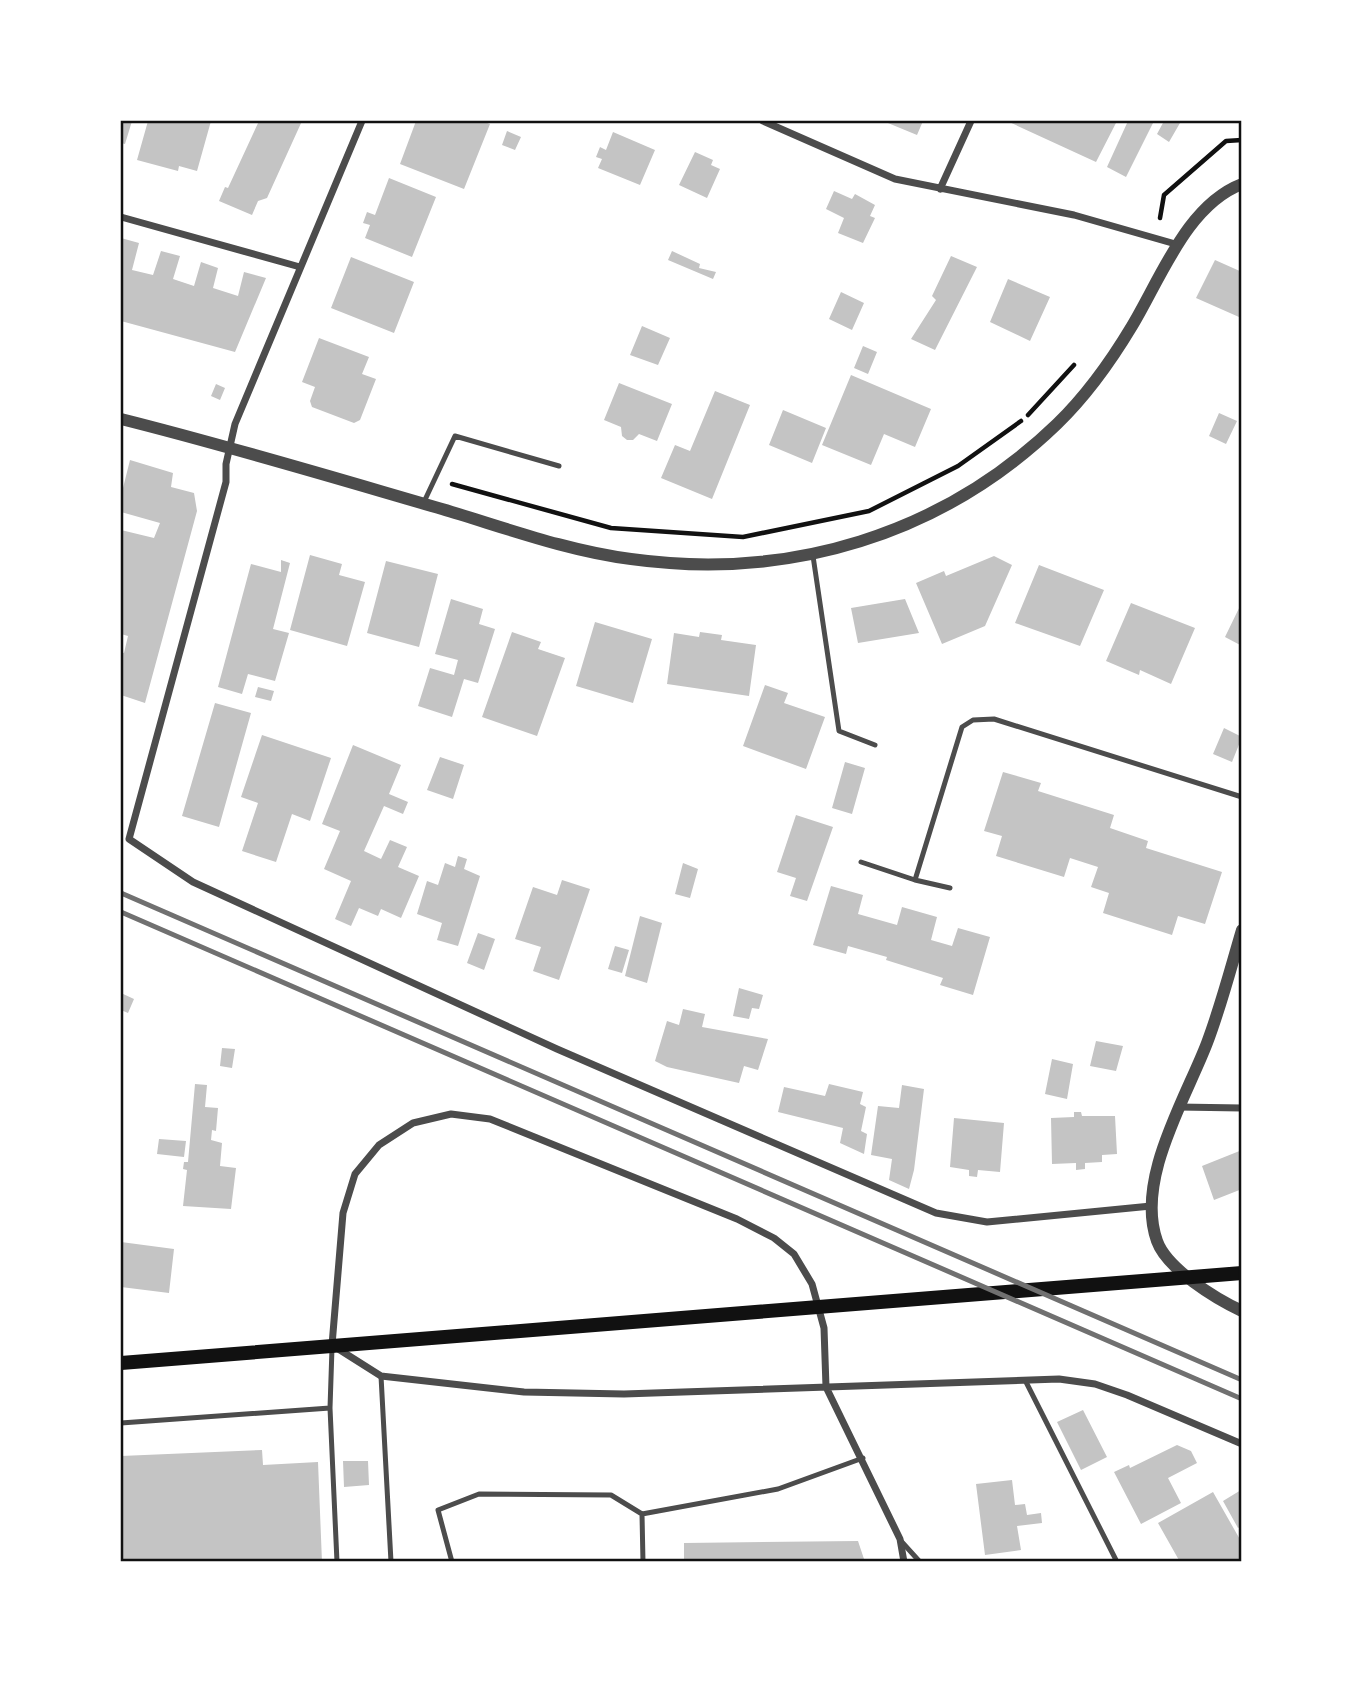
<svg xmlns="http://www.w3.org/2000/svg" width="1363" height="1683" viewBox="0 0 1363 1683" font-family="Commissioner,sans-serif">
<rect width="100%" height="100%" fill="#fff"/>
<path fill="#c4c4c4" d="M121 121H132L125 144 121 143Z
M148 121H211L197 171 179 166 178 171 137 160Z
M259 121H302L267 198 258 201 252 215 219 201 225 187 228 188Z
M416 121H482L490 124 464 189 400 164Z
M883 121H923L917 135Z
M1007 121H1117L1096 162Z
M1128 121H1154L1126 177 1107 167Z
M1164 121 1180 123 1169 142 1157 134Z
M507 131 521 137 515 150 502 145Z
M613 132 655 150 640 185 598 168 602 159 596 157 600 147 606 150Z
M695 152 713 160 711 165 720 169 707 198 679 185Z
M389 178 436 197 412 257 365 238 370 225 363 223 367 212 375 215Z
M834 191 852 199 855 194 875 205 870 216 875 218 863 243 838 233 844 218 826 209Z
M121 238 139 243 132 270 153 275 161 251 180 256 173 279 194 286 201 262 218 268 213 288 238 296 244 272 266 278 235 352 121 321Z
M672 251 700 264 699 268 716 272 713 279 668 260Z
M951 256 977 267 935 350 911 339 936 300 932 296Z
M351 257 414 282 394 333 331 308Z
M1215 260 1242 272V310L1239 317 1196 298Z
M1008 279 1050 297 1030 341 990 322Z
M841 292 864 303 852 330 829 319Z
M642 326 670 338 658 365 630 355Z
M319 338 369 357 362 374 376 379 360 420 354 423 312 407 310 401 315 387 302 382Z
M863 346 877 352 868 374 854 368Z
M851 375 931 409 915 447 884 434 871 465 822 445Z
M619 383 672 404 657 441 639 434 633 440H627L622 436 621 427 604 420Z
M216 384 225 388 220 400 211 396Z
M715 391 750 405 712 499 661 478 675 445 690 451Z
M783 410 826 428 812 463 769 445Z
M1219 413 1237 421 1226 444 1209 436Z
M130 460 173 473 171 487 194 493 197 511 145 703 121 695V652L124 653 128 636 121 634V530L154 538 160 523 121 512V496Z
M310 555 342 564 339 575 365 582 347 646 290 630Z
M994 556 1012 565 985 626 942 644 916 583 944 571 946 576Z
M281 560 290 563 273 629 289 633 275 681 248 674 242 694 218 687 251 564 281 572Z
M386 561 438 574 419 647 367 633Z
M1039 565 1104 590 1080 646 1015 623Z
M451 599 483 609 479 624 495 629 478 683 464 679 452 717 418 706 430 668 454 675 458 660 435 654Z
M905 599 919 633 858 643 851 608Z
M1242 602V646L1225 637Z
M1131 603 1195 628 1171 684 1140 670 1139 675 1106 661Z
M595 622 652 639 633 703 576 686Z
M512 632 541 642 538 649 565 658 537 736 482 717Z
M700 632 722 635 721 640 756 645 749 696 667 684 674 633 699 637Z
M765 685 788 693 784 703 825 717 806 769 743 746Z
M258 687 274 691 271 701 255 697Z
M215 703 251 713 219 827 182 816Z
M1224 728 1242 737 1232 762 1213 754Z
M262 735 331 758 310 821 292 814 276 862 242 851 258 803 241 797Z
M353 745 401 765 389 794 408 802 403 814 384 806 364 851 381 859 390 840 407 847 398 867 419 876 401 918 381 909 378 916 359 908 351 926 335 919 351 881 324 869 340 831 322 824Z
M440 757 464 765 453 799 427 790Z
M845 762 865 768 852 814 832 808Z
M1003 772 1041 783 1038 791 1114 815 1110 828 1148 841 1146 848 1222 872 1205 924 1178 916 1172 935 1103 913 1109 893 1091 887 1098 867 1070 858 1064 877 996 856 1002 836 984 831Z
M796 815 833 827 807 901 790 896 796 878 777 872Z
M458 856 467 859 464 869 480 876 458 946 437 940 442 923 417 914 427 881 438 885 445 863 455 867Z
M683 863 698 869 690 898 675 894Z
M562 880 590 889 559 980 533 971 541 947 515 939 533 887 557 895Z
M831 886 863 895 858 914 897 925 902 907 937 917 931 940 952 946 958 928 990 937 973 995 940 985 943 978 886 960 887 957 848 946 846 954 813 945Z
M640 916 662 923 647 983 625 976Z
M478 933 495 939 484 970 467 963Z
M615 946 629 950 622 973 608 969Z
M739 988 763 995 759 1009 752 1008 749 1019 733 1016Z
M121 993 134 999 128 1013 121 1010Z
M683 1009 705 1014 702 1027 768 1039 758 1070 744 1066 739 1083 667 1067 655 1061 667 1021 679 1025Z
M1096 1041 1123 1046 1116 1071 1090 1066Z
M222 1048 235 1049 232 1068 220 1066Z
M1052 1059 1073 1064 1067 1099 1045 1094Z
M195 1084 207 1085 205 1107 218 1108 216 1131 212 1130 211 1140 222 1143 220 1166 236 1168 231 1209 183 1206 187 1170 183 1169 184 1162H188Z
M829 1084 863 1092 860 1104 866 1107 861 1131 867 1134 864 1154 840 1143 843 1128 778 1112 784 1087 825 1096Z
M902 1085 924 1089 914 1170 909 1189 889 1180 892 1159 871 1155 878 1106 899 1108Z
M1074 1112H1081L1082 1116H1115L1117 1154 1102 1155V1162L1085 1163V1169L1076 1170V1163L1052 1164 1051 1118 1074 1117Z
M954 1118 1004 1123 1000 1172 978 1170 977 1177 969 1176V1170L950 1167Z
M159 1139 186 1141 184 1157 157 1154Z
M1242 1150V1189L1214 1200 1202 1166Z
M121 1242 174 1249 169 1293 121 1287Z
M1083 1410 1107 1457 1081 1470 1057 1422Z
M1177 1445 1191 1451 1197 1463 1168 1478 1181 1503 1141 1524 1114 1472 1129 1465 1130 1468Z
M262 1450 263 1465 318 1462 322 1562H121V1456Z
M343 1461H368L369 1485 344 1487Z
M1012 1480 1015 1505 1025 1504 1027 1515 1041 1513 1042 1523 1017 1526 1021 1550 985 1555 976 1484Z
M1241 1490 1242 1526 1238 1528 1223 1501Z
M1213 1492 1242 1543V1562H1180L1158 1523Z
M858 1541 865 1562H684V1543Z"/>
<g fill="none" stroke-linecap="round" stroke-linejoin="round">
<path stroke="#111" stroke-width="4.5" d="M1160 218 1164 195 1226 141 1242 140
M1028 415 1074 365
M452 484 611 528 743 537 869 511 958 466 1021 421"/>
<path stroke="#4c4c4c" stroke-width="5" d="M423 504 455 436 559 466
M813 556 839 731 875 745
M861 862 915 880
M950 888 915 880 962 727 973 720 994 719 1242 797
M381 1376 391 1562
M1025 1380 1117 1562
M330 1408 337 1562
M121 1423 330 1408 332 1348
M642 1514 643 1562
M901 1541 920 1562
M452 1562 438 1510 479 1494 611 1495 642 1514 778 1489 863 1458"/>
<path stroke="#4c4c4c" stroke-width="7" d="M362 121 235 424 226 464V482L129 839 193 882 557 1049 936 1213 987 1222 1151 1206
M763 121 895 179 1074 215 1179 245
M940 189 971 121
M121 217 300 267
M1178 1107 1242 1108
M904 1562 900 1539 826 1387 824 1328 812 1284 794 1254 774 1238 737 1219 490 1119 451 1114 413 1123 379 1145 355 1174 343 1213 332 1345 381 1376 524 1392 624 1394 1059 1379 1095 1384 1127 1395 1242 1444"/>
<path stroke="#4c4c4c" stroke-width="12" d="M121 419C229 446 335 478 442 509 503 527 567 551 631 559 789 581 942 535 1057 424 1087 395 1111 361 1132 326 1161 278 1187 205 1242 184
M1242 930C1231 967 1221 1006 1207 1043 1186 1098 1135 1180 1157 1241 1167 1269 1216 1299 1242 1311"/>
<path stroke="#111" stroke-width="14" d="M121 1363 1242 1273"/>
<path stroke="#707070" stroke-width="5" d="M121 893 1242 1380
M121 912 1242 1399"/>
</g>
<rect width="1363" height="1683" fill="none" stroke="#ffffff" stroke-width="245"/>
<rect x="122" y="122" width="1118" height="1438" fill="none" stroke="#111" stroke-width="2.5"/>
</svg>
